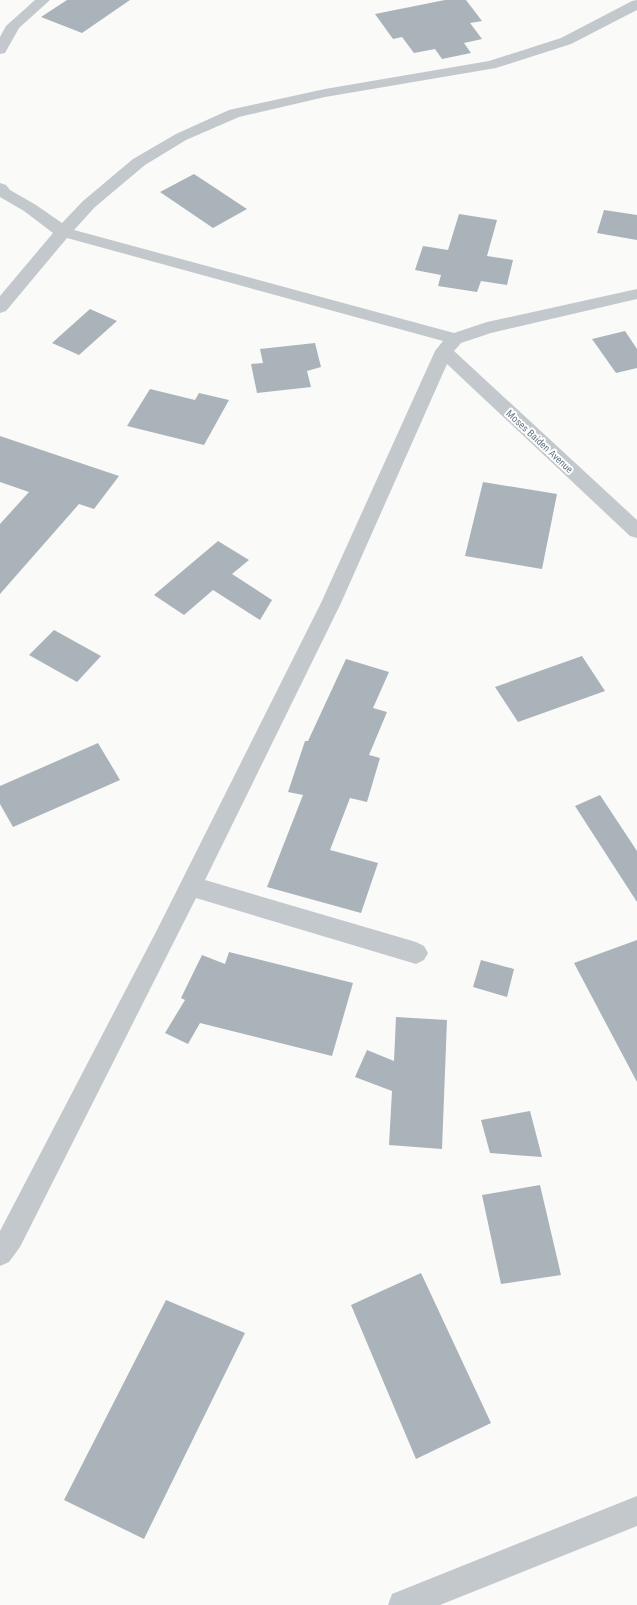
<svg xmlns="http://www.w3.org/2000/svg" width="637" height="1605" viewBox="0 0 637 1605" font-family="'Roboto Condensed',sans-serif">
<rect width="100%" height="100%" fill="#fafaf8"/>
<path fill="#aab3b9" d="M67 0H130L82 33 41 17Z
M445 0H466L482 21 470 23 482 39 464 43 471 53 442 59 435 49 414 53 402 37 393 39 375 14Z
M194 174 247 209 213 228 160 192Z
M604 210 637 215V240L597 233Z
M459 214 497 220 487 256 513 260 507 285 481 281 477 292 438 286 441 275 415 270 423 246 448 250Z
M90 309 117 321 79 355 52 343Z
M625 331 637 349V368L616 373 592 339Z
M315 343 321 367 307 371 311 387 257 393 251 364 263 363 260 349Z
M150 389 195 400 199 393 229 400 204 445 127 426Z
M0 436 119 476 94 509 79 504 0 594V524L29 492 0 482Z
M483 482 557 494 542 569 465 556Z
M218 541 249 560 232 574 272 600 260 620 213 590 184 615 154 595Z
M54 630 101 656 77 682 29 655Z
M582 656 605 691 518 722 495 687Z
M346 659 389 672 373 708 387 712 369 755 380 758 367 802 350 798 330 850 378 863 361 913 267 887 303 795 288 792 305 741H308Z
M98 743 120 780 13 827 0 804V786Z
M600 795 637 851V902L575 806Z
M637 940V1082L574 963Z
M229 952 353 983 332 1056 200 1023 188 1044 165 1033 185 1000 181 998 202 955 225 964Z
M481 960 514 969 507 997 473 987Z
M396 1017 447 1020 442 1149 389 1145 392 1091 355 1077 367 1050 394 1061Z
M530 1111 542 1157 490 1153 481 1120Z
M540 1185 561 1275 501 1284 482 1195Z
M421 1273 491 1423 416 1459 351 1305Z
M166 1300 245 1333 144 1539 64 1500Z"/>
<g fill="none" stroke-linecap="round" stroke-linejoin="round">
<path fill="#c3c8cc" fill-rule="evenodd" d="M35 0H50L19 28 5 53 0 54V37L6 26Z
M637 0V10L571 44 496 68 325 97 239 117 186 140 145 165 95 207 74 230 454 333 487 322 637 289V299L491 333 461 343 454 351 637 520V538L630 536 447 364 341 603 205 880 416 942 424 946 428 953 424 960 416 964 196 898 20 1247 9 1262 0 1266V1231L158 928 321 603 435 351 443 341 67 238 6 311 0 313V296L53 233 24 211 0 197V183L6 185 10 190 36 205 62 223 83 201 133 159 176 134 229 110 325 89 489 61 561 38 632 1Z
M637 1496V1526L440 1605H388L392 1594Z"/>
</g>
<g text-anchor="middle" stroke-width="4" stroke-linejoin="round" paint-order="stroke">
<g font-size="10" fill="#657683" stroke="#fff">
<text transform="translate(540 441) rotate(43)" y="4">Moses Baiden Avenue</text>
</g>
</g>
</svg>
